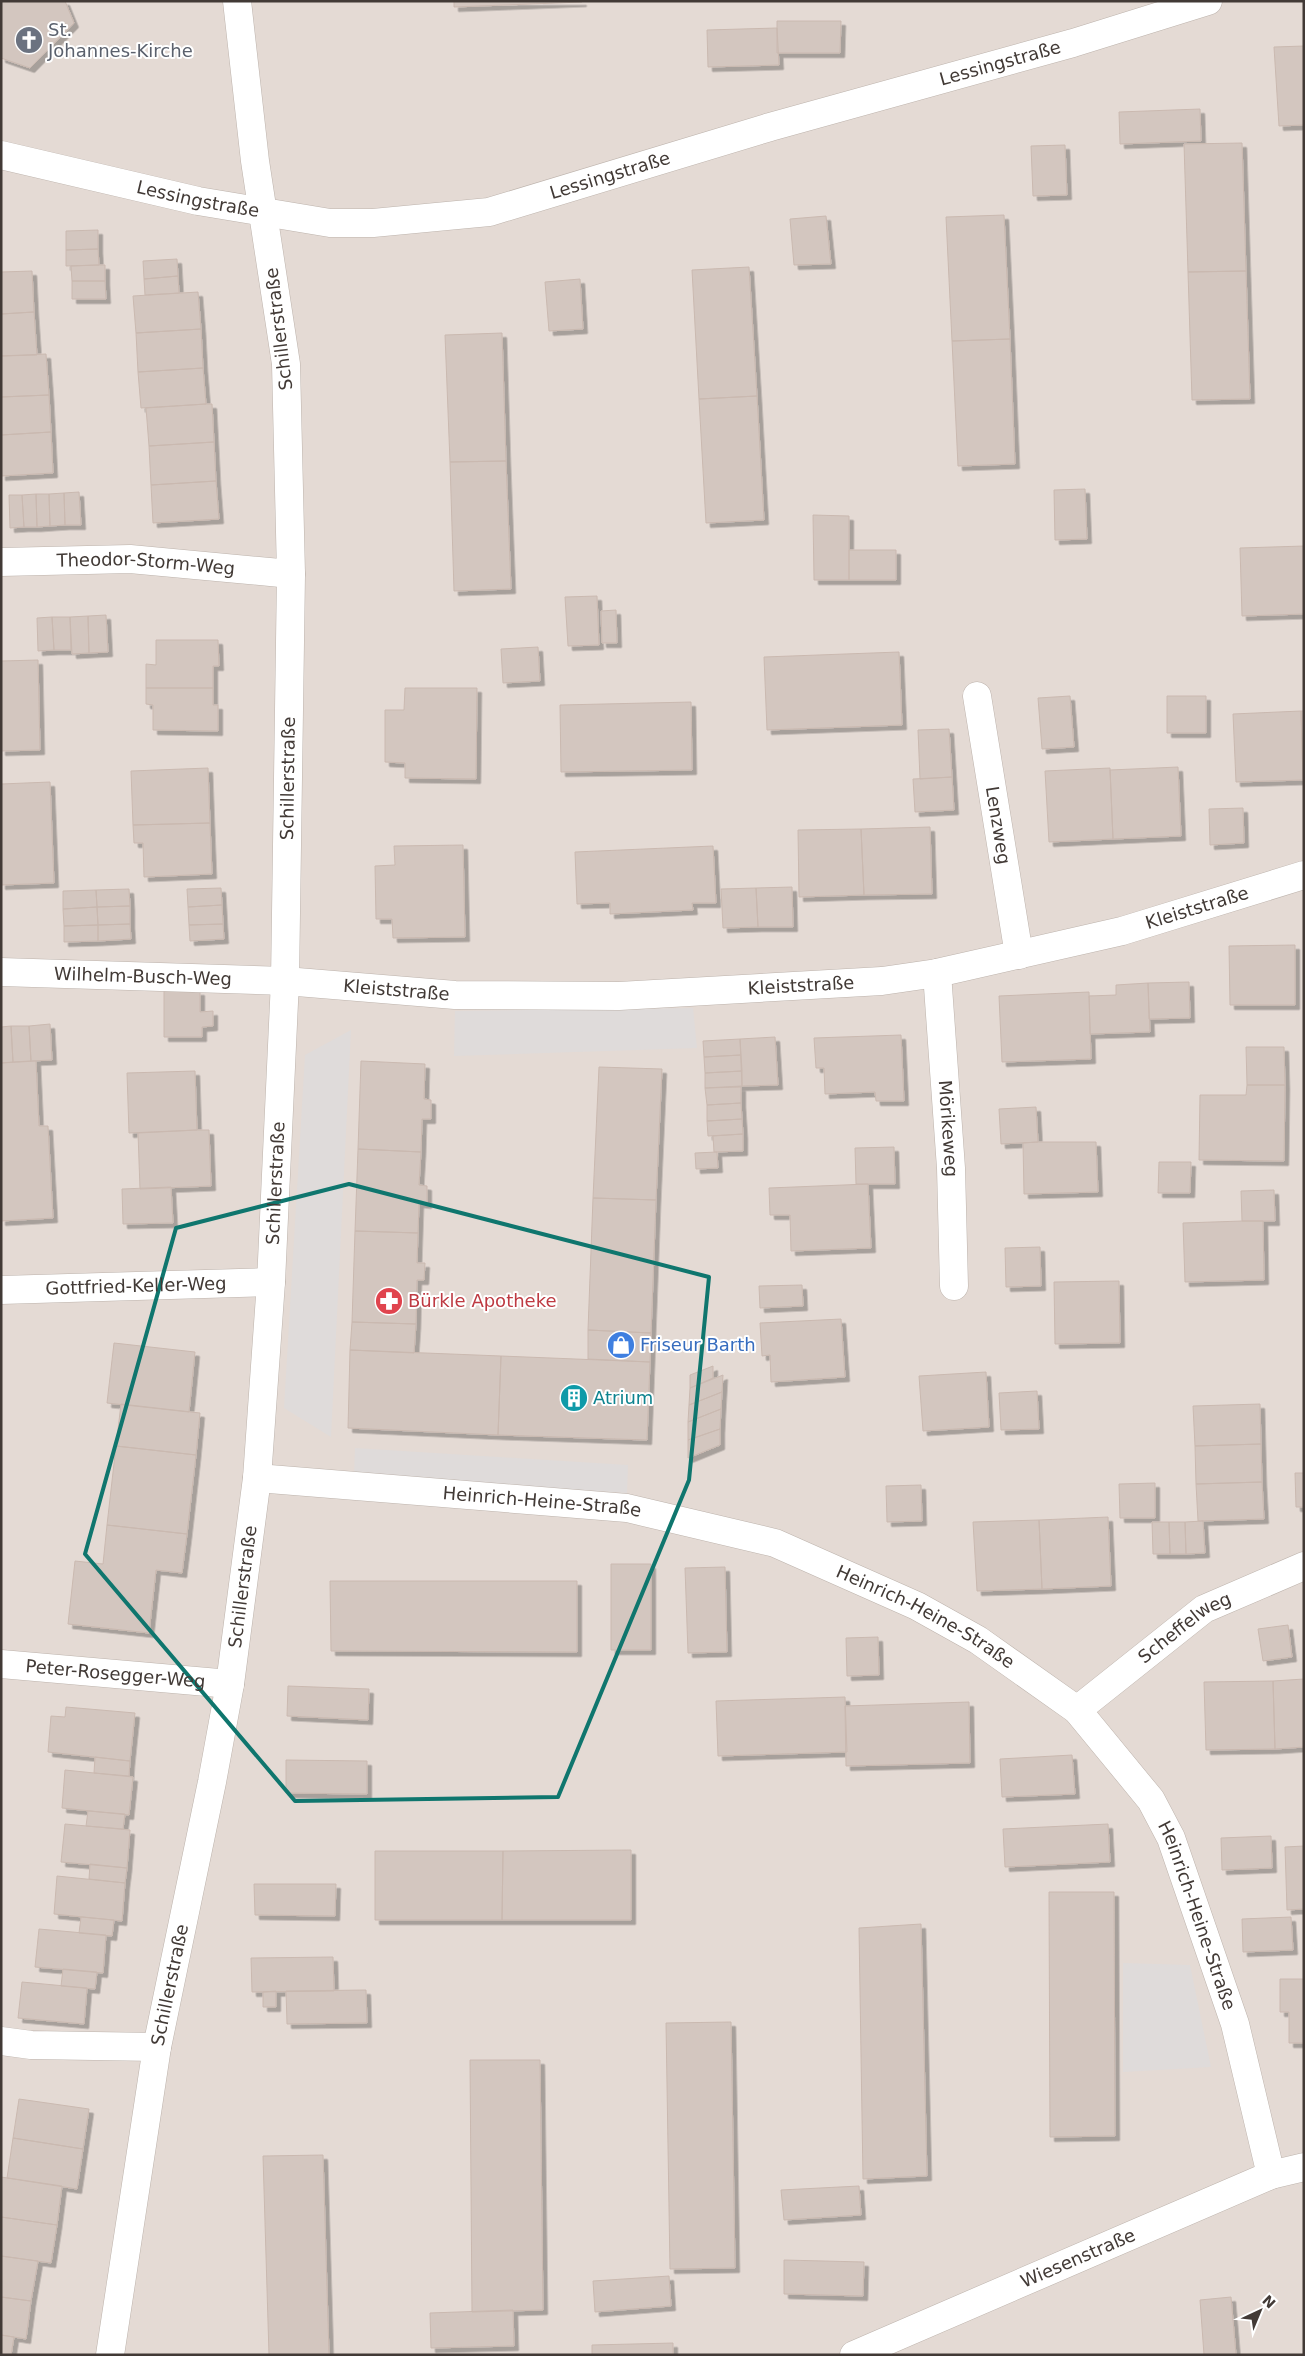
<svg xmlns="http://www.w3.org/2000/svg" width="1305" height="2356" viewBox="0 0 1305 2356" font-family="'DejaVu Sans',sans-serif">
<defs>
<filter id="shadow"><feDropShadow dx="4.5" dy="4.5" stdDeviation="0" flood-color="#0004"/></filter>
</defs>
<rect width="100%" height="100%" fill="#f0eae5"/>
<path fill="#e4dad4" d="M1 1H1304V2355H1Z"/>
<path fill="#dfdbda" d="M693 1008 697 1048 454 1056 455 1011Z
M351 1030 331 1437 284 1408 305 1055Z
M355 1448 628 1465 627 1493 354 1475Z
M1123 1963 1190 1965 1211 2067 1123 2072Z"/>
<path fill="#d3c6bf" stroke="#cab9b0" filter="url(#shadow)" d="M1 1H65L74 23 30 68 1 58Z
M454 1H582V2L454 7Z
M777 21H841L840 53H777Z
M777 28 779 65 708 67 707 30Z
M1304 46V125L1279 126 1274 47Z
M1200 109 1201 141 1120 144 1119 112Z
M1242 143 1246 271 1188 272 1184 144Z
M1065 145 1067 195 1033 196 1031 146Z
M1004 215 1010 339 952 341 946 217Z
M826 216 831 264 794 265 790 219Z
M98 230V249L66 250V231Z
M98 249 99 265 66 266V250Z
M177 259 178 276 144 279 143 261Z
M99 265H105V281H72L71 266Z
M749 267 757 396 699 399 692 270Z
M32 271 34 312 1 314V272Z
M1246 271 1250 399 1192 400 1188 272Z
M178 276 179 293 145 295 144 279Z
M580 279 583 329 549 331 545 282Z
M72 281H105L106 299H72Z
M198 292 201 329 136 333 133 296Z
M34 312 37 355 1 356V314Z
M201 329 203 368 138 372 136 333Z
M502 333 506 461 450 462 445 335Z
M1010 339 1015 464 958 466 952 341Z
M46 354 49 395 1 397V356Z
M203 368 206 404 141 408 138 372Z
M49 395 51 432 1 435V397Z
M757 396 764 520 706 523 699 399Z
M206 404H212L214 442 149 446 146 408Z
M51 432 53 473 1 476V435Z
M214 442 216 481 151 485 149 446Z
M506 461 511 589 454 591 450 462Z
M216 481 219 519 153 523 151 485Z
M1085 489 1087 539 1055 540 1054 490Z
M79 492 81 525H65L64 493Z
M64 493 65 525 50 526 49 494Z
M36 494H49L50 526 37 527Z
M36 494 37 527H24L22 495Z
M9 495H22L24 527 10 528Z
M813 515 849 516V580H814Z
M1304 546V614L1242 616 1240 548Z
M849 550H896V580H849Z
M597 596 599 645 568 646 565 597Z
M616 610 617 643H602L601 611Z
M106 615 108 652 89 653 88 616Z
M88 616 89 653 72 654 70 617Z
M52 617H70L71 650H54Z
M52 617 54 650 38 651 37 618Z
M156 640H218L219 666H213V688H146V664L156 665Z
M538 647 540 681 503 683 501 649Z
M899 652 902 725 767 730 764 657Z
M38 660 40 750 1 751V661Z
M146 688H213V705H218V731L153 730V705L146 704Z
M405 688H477L476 779 405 778V763L385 762V710H404Z
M1070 696 1074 747 1042 749 1038 698Z
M1167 696H1206V733H1167Z
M691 702 692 770 561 772 560 705Z
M1301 711 1303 780 1236 782 1233 714Z
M1301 711H1304V780H1303Z
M949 729 952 777 920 779 918 730Z
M1178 767 1181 836 1113 839 1110 770Z
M208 768 210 823 133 825 131 771Z
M1110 768 1113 839 1049 842 1045 771Z
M952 777 954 810 915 812 913 779Z
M50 782 54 883 1 885V784Z
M1243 808 1244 843 1210 845 1209 809Z
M210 823 212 874 144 877 143 843H134L133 825Z
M930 827 932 894 864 895 861 829Z
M861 829 864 895 799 897 798 830Z
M463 845 465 937 393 938 392 919H376L375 866 395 865 394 846Z
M713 846 716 903H692L693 910 610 914V903L577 904 575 852Z
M792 887 793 927H758L756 888Z
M221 888 222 905 188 907 187 889Z
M756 888 758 927 723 928 721 889Z
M129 889 130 906 97 907 96 890Z
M96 890 97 907 63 909V891Z
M222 905 223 924 189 925 188 907Z
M130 906V924L98 925 97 907Z
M97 907 98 925 64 926 63 909Z
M130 924 131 939 98 941V925Z
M223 924 224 939 190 941 189 925Z
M98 925V941L64 942V926Z
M1295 945V1005H1230L1229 946Z
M1189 982 1190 1018 1149 1019 1148 983Z
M1148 983 1150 1032 1090 1034 1089 996 1116 995V985Z
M164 991H200V1012L213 1011V1026L202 1027V1037H164Z
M1089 992 1091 1059 1002 1062 999 996Z
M50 1024 52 1060 31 1061 29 1026Z
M11 1026H29L31 1061 13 1062Z
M11 1026 13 1062 1 1063V1027Z
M901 1035 904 1101H876L875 1092 825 1094 824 1068H816L814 1038Z
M775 1037 778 1085 742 1086 740 1039Z
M740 1039 741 1055 704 1057 703 1041Z
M1246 1047H1284L1285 1085H1247Z
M741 1055 742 1071 705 1073 704 1057Z
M36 1061 39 1126H48L53 1218 1 1221V1063Z
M361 1061 425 1064 424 1099 431 1100V1119H422L421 1152 358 1149Z
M599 1067 662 1069 656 1200 593 1198Z
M195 1071 197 1130 129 1133 127 1073Z
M742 1071V1086L705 1088V1073Z
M1247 1085H1285L1284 1161 1199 1160 1200 1095H1246Z
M741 1087V1103L707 1105 705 1088Z
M741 1103 742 1119 707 1121V1105Z
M1036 1107 1038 1142 1001 1144 999 1109Z
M742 1119 743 1134 708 1136 707 1121Z
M197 1130H209L211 1186 140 1189 138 1133Z
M743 1134V1151L714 1152 713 1136Z
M1038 1142H1096L1098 1192 1024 1194 1023 1143Z
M894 1147 895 1184H856L855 1148Z
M358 1149 421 1152 419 1185 427 1186V1204L419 1203 418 1233 355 1231Z
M717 1152 718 1168 696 1169 695 1153Z
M1159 1162H1191L1190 1193H1158Z
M868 1184 871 1248 791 1251 790 1215H770L769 1188Z
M171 1187 173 1223 123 1224 122 1189Z
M1274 1190 1275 1221H1242L1241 1191Z
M593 1198 656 1200 651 1333 588 1330Z
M1242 1221H1263L1264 1280 1185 1282 1183 1223Z
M355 1231 418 1233 417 1263H425L424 1280H417L416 1324 352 1322Z
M1040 1247 1041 1286 1006 1287 1005 1248Z
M1119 1281 1120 1343 1055 1344 1054 1282Z
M802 1285 803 1306 760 1308 759 1286Z
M841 1319 845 1377 771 1382 770 1355 762 1356 760 1323Z
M352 1322 416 1324 414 1353 350 1350Z
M588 1330 651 1333 650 1362 588 1359Z
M114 1343 195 1352 189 1412 107 1403Z
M350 1350 501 1356 498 1435 348 1428Z
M501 1356 650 1362 647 1440 498 1435Z
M713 1366V1378L690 1388V1375Z
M986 1372 989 1427 923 1431 919 1376Z
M723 1375 722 1392 689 1405 690 1388Z
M1037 1391 1039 1429 1001 1430 999 1393Z
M722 1392 721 1409 688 1422 689 1405Z
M121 1404 200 1413 196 1455 116 1446Z
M1260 1404 1261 1444 1195 1446 1193 1406Z
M721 1409 720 1429 688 1440V1422Z
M720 1429V1445L688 1458V1440Z
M1261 1444 1262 1482 1196 1484 1195 1446Z
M116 1446 196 1455 187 1534 107 1525Z
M1295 1473H1304V1507H1296Z
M1262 1482 1264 1519 1198 1521 1196 1484Z
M1155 1483V1518H1120L1119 1484Z
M921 1485 922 1521 887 1522 886 1486Z
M1108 1517 1111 1586 1042 1589 1039 1520Z
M1039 1520 1042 1589 977 1591 973 1522Z
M1203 1521 1205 1553 1186 1554 1185 1522Z
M1152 1522H1169L1170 1554H1153Z
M1169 1522H1185L1186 1554H1170Z
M107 1525 187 1534 182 1573 156 1570 149 1633 68 1624 75 1561 103 1564Z
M611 1564H651V1650H611Z
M725 1567 727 1652 688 1653 685 1568Z
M330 1581H577V1652L331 1651Z
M1288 1625 1292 1657 1263 1661 1258 1629Z
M878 1637 879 1675 847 1676 846 1638Z
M1304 1679V1747L1275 1749 1273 1681Z
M1273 1681 1275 1749 1206 1750 1204 1682Z
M288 1686 369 1689 368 1720 287 1716Z
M845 1697 847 1752 718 1756 716 1701Z
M969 1702 970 1763 846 1766 845 1706Z
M66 1707 135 1713 130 1761 48 1752 51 1716 65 1717Z
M1072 1755 1075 1794 1002 1797 1000 1759Z
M95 1757 130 1761 129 1776 94 1773Z
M286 1760 367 1761V1794L286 1793Z
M65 1770 133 1777 129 1815 62 1808Z
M88 1811 125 1814 123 1829 86 1826Z
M65 1824 130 1830 127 1868 61 1862Z
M1108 1824 1110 1862 1005 1867 1003 1829Z
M1271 1836 1272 1868 1222 1870 1221 1838Z
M1304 1846V1909L1287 1910 1285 1847Z
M631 1850V1920H502L503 1851Z
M375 1851H503L502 1920H375Z
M90 1864 127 1868 125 1883 89 1879Z
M57 1876 125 1883 122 1921 54 1914Z
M254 1884H336L335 1916 255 1915Z
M1049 1892H1114L1115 2136 1050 2137Z
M81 1917 114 1920 112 1936 79 1933Z
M1291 1917 1293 1950 1243 1952 1242 1919Z
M921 1924 927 2176 863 2179 859 1928Z
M39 1929 106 1935 103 1973 35 1967Z
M333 1957 334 1991 252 1992 251 1958Z
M63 1969 97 1972 95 1989 61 1986Z
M1280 1979H1304V2043H1289V2012H1280Z
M22 1982 87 1988 84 2024 18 2018Z
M366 1990 367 2023 287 2024 286 1991Z
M276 1991V2007H263V1992Z
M731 2022 735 2268 670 2269 666 2023Z
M470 2060H540L543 2310 472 2312Z
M19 2099 89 2109 83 2149 13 2138Z
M13 2138 83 2149 77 2189 7 2178Z
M323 2155 329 2355H269L263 2156Z
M1 2177 62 2186 57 2225 1 2217Z
M859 2186 861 2215 784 2220 781 2190Z
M1 2217 57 2225 51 2263 1 2256Z
M1 2256 38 2261 31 2301 1 2297Z
M784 2260 864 2262 863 2296 784 2294Z
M669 2276 671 2306 595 2312 593 2281Z
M1 2297 31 2301 26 2339 1 2335Z
M1231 2297 1236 2355H1204L1200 2300Z
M513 2310 514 2346 431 2348 430 2313Z
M1 2335 14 2337 11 2355H1Z
M673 2343V2355H592V2345Z"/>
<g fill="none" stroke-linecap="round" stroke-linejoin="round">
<defs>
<g id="minor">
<path id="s1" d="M1 155 198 201 330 223H373L489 212 770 127 1073 43 1208 1"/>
<path id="s2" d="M1 562 130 559 291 574"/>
<path id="s3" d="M977 696 1019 955"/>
<path id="s4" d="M1 972 285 981 455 995 619 996 882 981 937 973 1122 931 1304 875"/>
<path id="s5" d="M937 973 951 1168 954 1286"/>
<path id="s6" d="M1 1290 271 1282"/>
<path id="s7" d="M257 1478 627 1508 775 1543 917 1606 978 1640 1077 1710 1151 1800 1171 1838 1235 2024 1271 2175"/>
<path id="s8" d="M1 1664 230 1684"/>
<path id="s9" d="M1077 1710 1204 1609 1304 1566"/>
<path d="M1 2041 31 2045 157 2047"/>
<path id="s10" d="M110 2355 157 2047 212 1782 230 1684 257 1478 271 1282 285 981 291 574 286 364 255 161 237 1"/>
<path id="s11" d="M854 2355 1271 2175 1304 2167"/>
</g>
</defs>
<use href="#minor" stroke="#bdb3ac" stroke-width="29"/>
<use href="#minor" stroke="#fff" stroke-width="28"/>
</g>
<path fill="none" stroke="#0f766e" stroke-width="4" stroke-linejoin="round" d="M349 1184 709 1277 689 1480 558 1797 295 1801 85 1554 176 1228Z"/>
<defs>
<symbol id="church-disc" viewBox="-11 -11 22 22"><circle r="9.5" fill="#6b7280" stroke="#fff"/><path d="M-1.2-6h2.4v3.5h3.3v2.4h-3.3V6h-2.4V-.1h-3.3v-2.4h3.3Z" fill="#fff"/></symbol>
<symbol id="pharmacy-disc" viewBox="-11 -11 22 22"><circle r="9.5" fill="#e0444e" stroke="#fff"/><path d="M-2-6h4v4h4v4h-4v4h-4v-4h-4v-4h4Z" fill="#fff"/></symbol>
<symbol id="shop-disc" viewBox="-11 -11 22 22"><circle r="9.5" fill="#3f7fe0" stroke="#fff"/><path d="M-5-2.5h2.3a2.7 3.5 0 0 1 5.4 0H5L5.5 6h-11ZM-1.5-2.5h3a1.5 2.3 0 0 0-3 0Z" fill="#fff"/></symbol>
<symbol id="building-disc" viewBox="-11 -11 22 22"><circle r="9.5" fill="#0f9aa8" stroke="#fff"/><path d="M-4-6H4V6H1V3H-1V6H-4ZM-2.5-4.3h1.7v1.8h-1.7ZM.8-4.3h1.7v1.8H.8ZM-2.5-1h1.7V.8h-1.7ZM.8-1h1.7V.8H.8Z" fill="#fff"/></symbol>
</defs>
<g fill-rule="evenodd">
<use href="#church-disc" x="13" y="24" width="32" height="32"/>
<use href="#pharmacy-disc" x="373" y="1285" width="32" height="32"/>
<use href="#shop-disc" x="605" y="1329" width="32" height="32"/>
<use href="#building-disc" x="558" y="1382" width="32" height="32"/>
</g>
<g text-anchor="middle" stroke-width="4" stroke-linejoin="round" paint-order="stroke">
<g font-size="18" fill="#5b616d" stroke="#fff" text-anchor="start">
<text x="48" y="36">St.<tspan x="48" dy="21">Johannes-Kirche</tspan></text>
</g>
<g font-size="18" fill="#423a36" stroke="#fff">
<text dy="6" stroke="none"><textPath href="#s1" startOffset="1028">Lessingstraße</textPath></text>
<text dy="6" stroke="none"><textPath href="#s1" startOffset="622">Lessingstraße</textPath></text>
<text dy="6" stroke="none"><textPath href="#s1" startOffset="202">Lessingstraße</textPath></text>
<text transform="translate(279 329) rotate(-97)" y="6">Schillerstraße</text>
<text dy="6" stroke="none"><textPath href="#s2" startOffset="145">Theodor-Storm-Weg</textPath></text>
<text dy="6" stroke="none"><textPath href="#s10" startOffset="1590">Schillerstraße</textPath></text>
<text dy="6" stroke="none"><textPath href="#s3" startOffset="131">Lenzweg</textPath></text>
<text dy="6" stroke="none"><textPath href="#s4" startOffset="1206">Kleiststraße</textPath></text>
<text dy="6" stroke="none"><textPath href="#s4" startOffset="142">Wilhelm-Busch-Weg</textPath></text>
<text dy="6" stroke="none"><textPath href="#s4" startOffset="801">Kleiststraße</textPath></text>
<text dy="6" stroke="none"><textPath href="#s4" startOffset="396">Kleiststraße</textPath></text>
<text dy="6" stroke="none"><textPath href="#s5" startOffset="156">Mörikeweg</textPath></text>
<text dy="6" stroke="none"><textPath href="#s10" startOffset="1185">Schillerstraße</textPath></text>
<text dy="6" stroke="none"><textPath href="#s6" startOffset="135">Gottfried-Keller-Weg</textPath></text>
<text dy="6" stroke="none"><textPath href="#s7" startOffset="286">Heinrich-Heine-Straße</textPath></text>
<text dy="6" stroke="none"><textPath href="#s10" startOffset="780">Schillerstraße</textPath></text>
<text dy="6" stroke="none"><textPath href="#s7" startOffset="691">Heinrich-Heine-Straße</textPath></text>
<text dy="6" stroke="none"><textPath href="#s9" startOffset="136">Scheffelweg</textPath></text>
<text dy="6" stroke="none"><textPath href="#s8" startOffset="115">Peter-Rosegger-Weg</textPath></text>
<text dy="6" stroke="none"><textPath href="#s7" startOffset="1111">Heinrich-Heine-Straße</textPath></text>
<text dy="6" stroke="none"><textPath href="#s10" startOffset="375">Schillerstraße</textPath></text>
<text dy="6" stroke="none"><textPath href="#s11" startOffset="244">Wiesenstraße</textPath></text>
</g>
<g font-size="18" fill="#be3a42" stroke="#fff" text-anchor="start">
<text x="408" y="1307">Bürkle Apotheke</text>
</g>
<g font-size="18" fill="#366cbe" stroke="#fff" text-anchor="start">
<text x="640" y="1351">Friseur Barth</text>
</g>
<g font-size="18" fill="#0d838f" stroke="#fff" text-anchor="start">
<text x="593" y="1404">Atrium</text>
</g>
</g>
<rect width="1305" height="2356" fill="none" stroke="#423a36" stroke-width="5"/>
<g transform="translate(1260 2311) rotate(44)" stroke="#ffffff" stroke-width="4" paint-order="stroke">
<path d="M0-4L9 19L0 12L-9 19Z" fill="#423a36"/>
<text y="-8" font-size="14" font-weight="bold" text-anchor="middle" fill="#423a36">N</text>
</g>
</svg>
